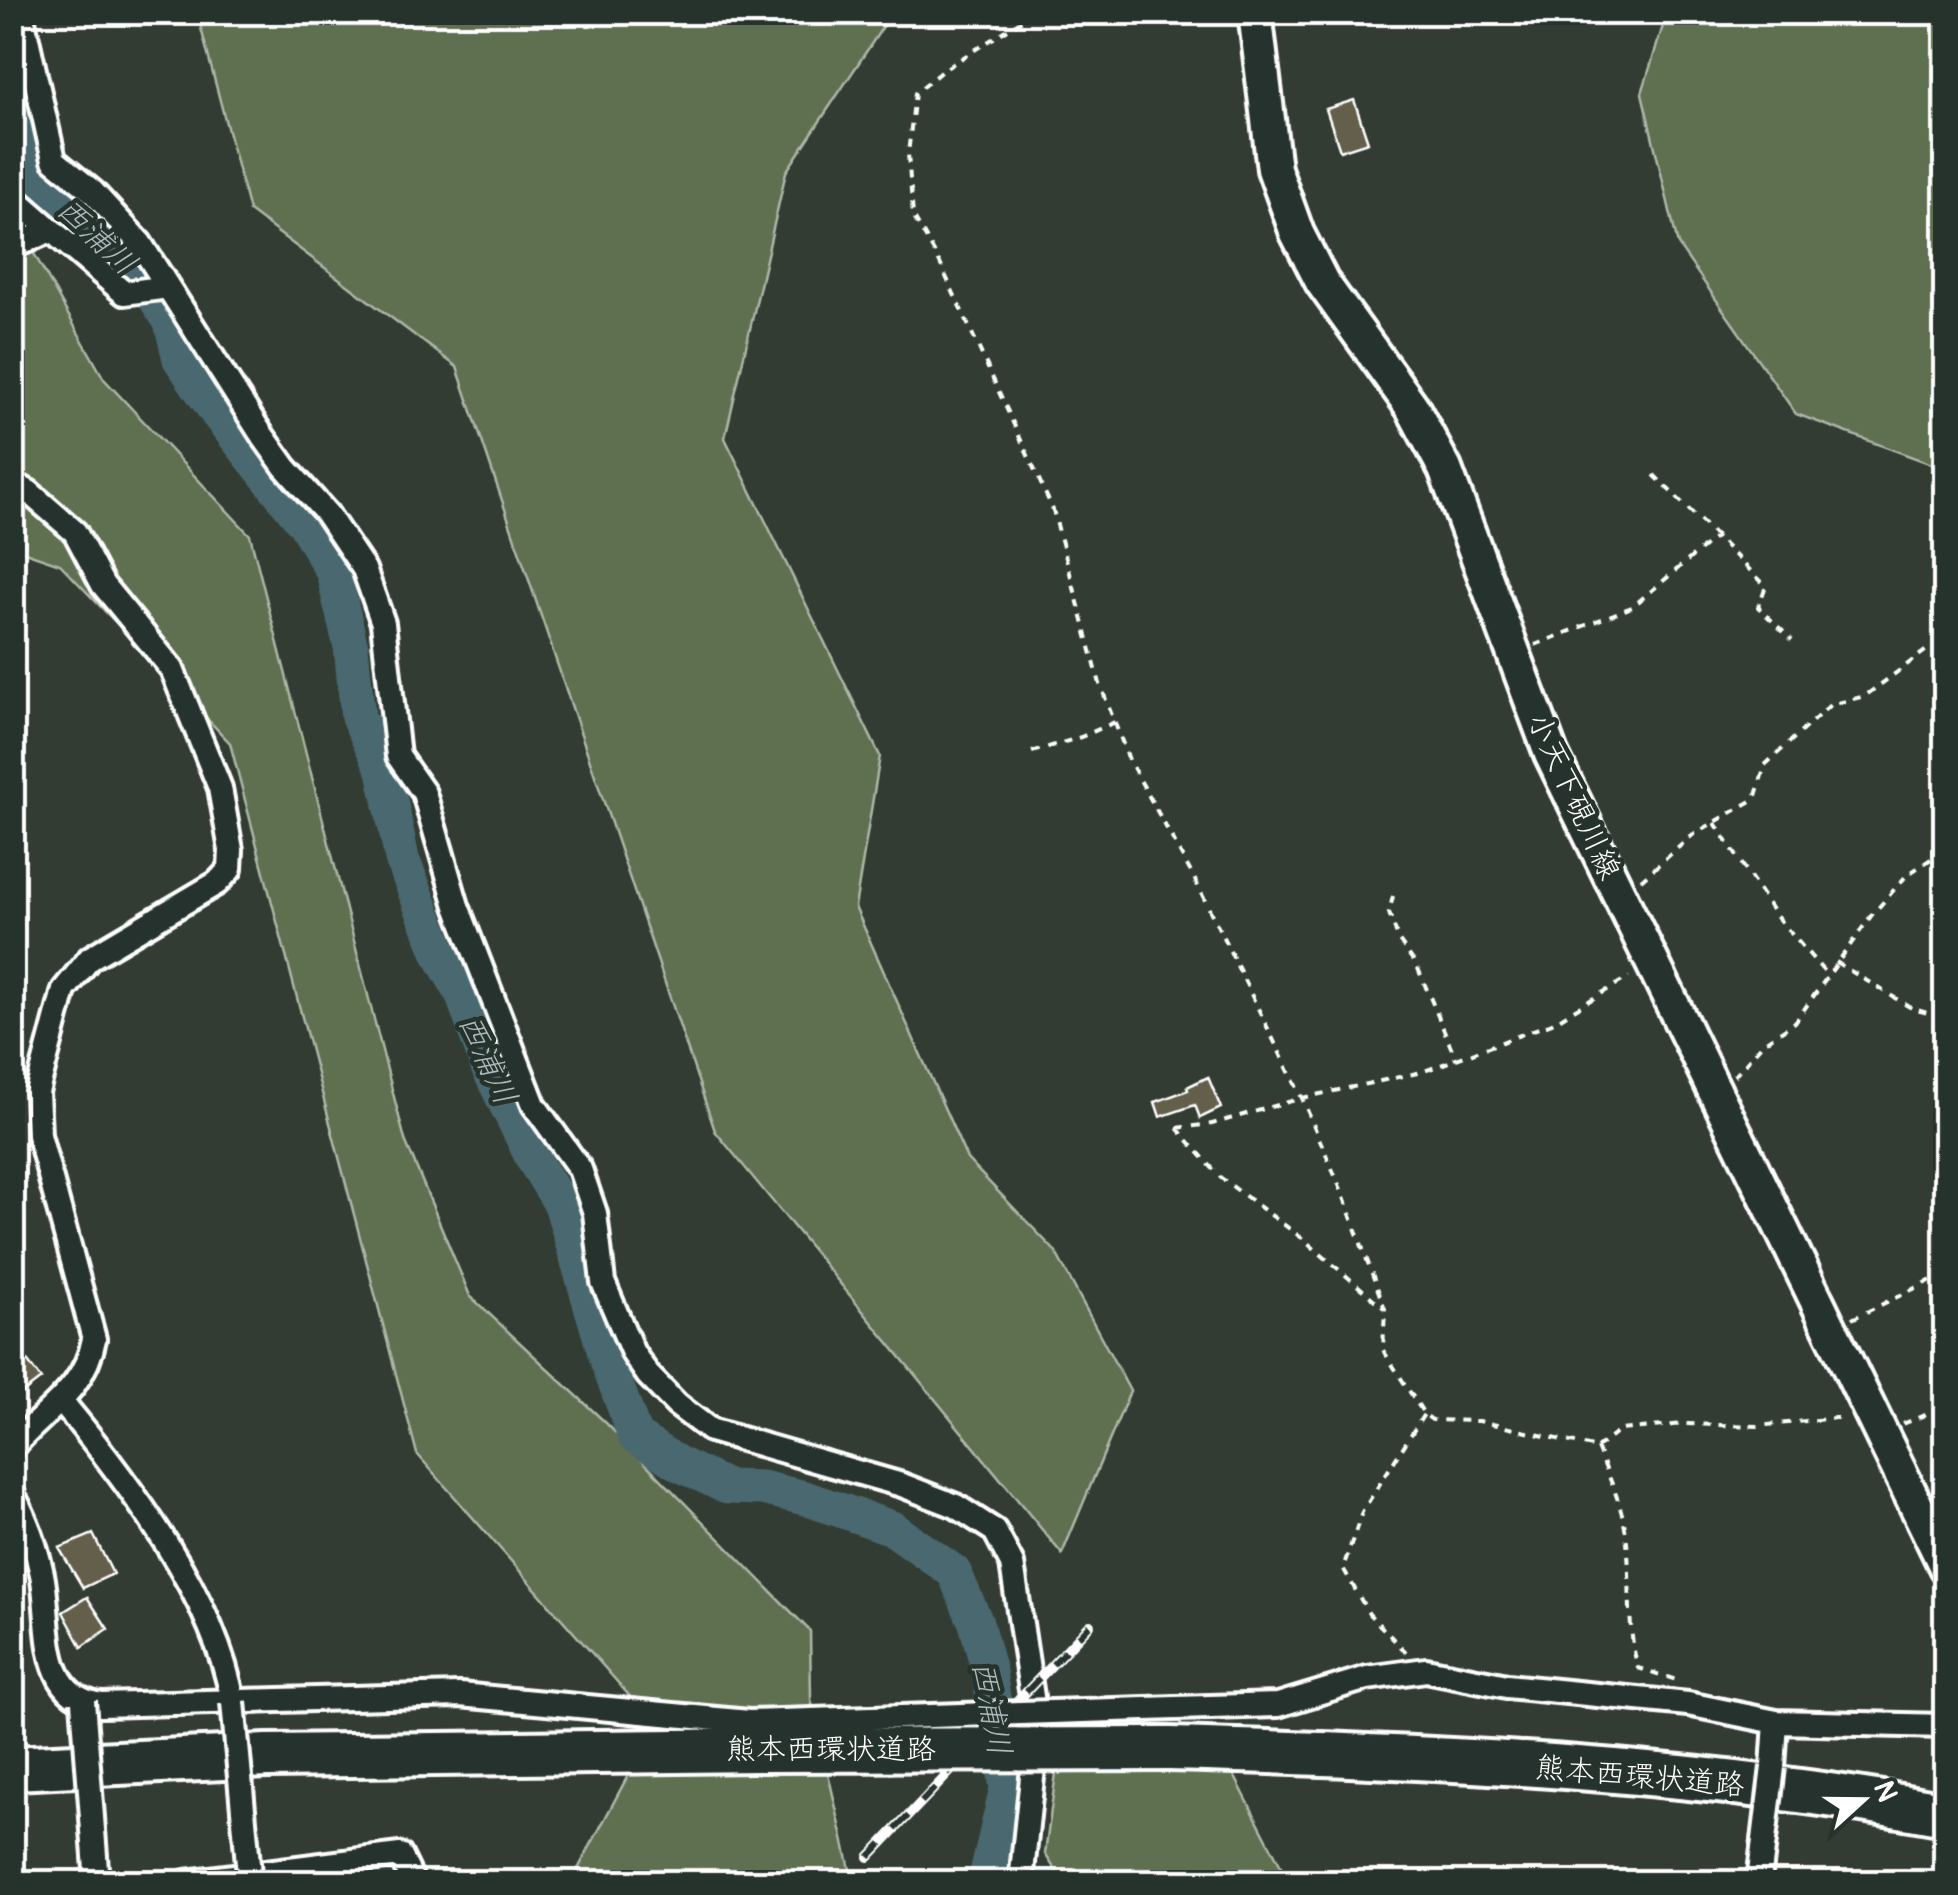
<svg xmlns="http://www.w3.org/2000/svg" width="1958" height="1895" viewBox="0 0 1958 1895" font-family="Pangolin,'Klee One',sans-serif">
<rect width="100%" height="100%" fill="#323c33"/>
<filter id="ink" filterUnits="userSpaceOnUse"><feTurbulence type="fractalNoise" baseFrequency=".01" numOctaves="2"/><feDisplacementMap in="SourceGraphic" scale="20" xChannelSelector="R" yChannelSelector="G"/><feConvolveMatrix kernelMatrix="1 2 1 2 8 2 1 2 1" color-interpolation-filters="sRGB"/></filter>
<g filter="url(#ink)">
<path fill="#5f6f51" stroke="#afb7a8" stroke-width="2.5" d="M197 13H892L786 172 725 438 880 756 855 907 967 1159 1055 1251 1130 1391 1062 1554 715 1131 457 367 249 211Z
M1667 13H1945V469L1796 414 1678 245 1642 93Z
M12 214 104 379 250 535 405 1140 470 1296 606 1423 810 1631 811 1699 853 1882H584L577 1871 655 1725 417 1454 230 743 60 564 13 548Z
M1232 1771 1289 1882H1063L1045 1854 1056 1773Z"/>
<g fill="none" stroke-linecap="round" stroke-linejoin="round">
<path stroke="#49686f" stroke-width="35" d="M12 118 32 170 66 210 117 243 127 255 171 322 180 359 216 412 305 524 333 572 351 647 358 717 384 770 402 859 441 956 462 993 488 1067 533 1159 561 1204 608 1363 635 1436 681 1465 727 1487 762 1488 805 1498 892 1528 954 1572 976 1623 989 1672 1007 1788 985 1882"/>
</g>
<path fill="#635f4c" stroke="#fff" stroke-width="2.5" d="M1354 100 1368 142 1340 151 1326 109Z
M1208 1077 1221 1108 1200 1118 1195 1105 1160 1117 1155 1102 1188 1090 1187 1087Z
M25 1358 41 1379 12 1401V1368Z
M12 1529 24 1565 12 1570Z
M93 1534 113 1574 83 1588 59 1548Z
M87 1597 108 1629 82 1647 63 1612Z"/>
<g fill="none" stroke-linecap="round" stroke-linejoin="round">
<defs>
<path id="street" d="M21 12 54 160 92 191 140 243 260 432 285 467 327 514 364 569 383 623 398 756 424 793 457 906 534 1105 580 1169 595 1213 603 1282 633 1353 648 1375 677 1405 710 1430 902 1485 956 1506 995 1531 1012 1564 1037 1730 1021 1882
M12 196 51 230
M12 247 51 230 124 293 168 287
M12 483 29 492 75 532 103 585 172 669 220 788 231 850 230 869 217 883 90 958 64 990 37 1092 39 1135 94 1339C84 1392 44 1410 12 1448
M62 1402C129 1483 215 1597 233 1702
M12 1493C26 1519 36 1545 42 1574 52 1621 37 1696 101 1705L460 1695 749 1722
M1176 1708 1278 1705 1367 1678 1426 1670 1507 1686 1688 1704 1776 1722 1946 1726
M1773 1767 1776 1722
M186 1882 400 1855 413 1882"/>
<path id="secondary" d="M1255 12 1274 169 1297 233 1322 282 1412 407 1445 469 1551 754 1946 1567"/>
<path id="highway" d="M1169 1749C1428 1756 1690 1767 1946 1814
M12 1768 267 1756 756 1750"/>
</defs>
<use href="#street" stroke="#fff" stroke-width="30"/>
<use href="#secondary" stroke="#fff" stroke-width="40"/>
<use href="#highway" stroke="#fff" stroke-width="50"/>
<path stroke="#fff" stroke-width="4" stroke-dasharray="8 8" stroke-linecap="butt" d="M1035 12 943 70 915 93 908 154 913 216 938 259 1053 510 1100 684 1129 760 1194 878 1302 1098 1342 1192 1385 1309 1383 1350 1424 1414 1432 1420 1479 1421 1597 1448
M1654 475 1766 586 1758 607 1792 640
M1535 645 1632 607 1717 536
M1032 752 1081 737 1115 722
M1715 823 1776 916 1827 975
M1641 880 1694 834 1755 799 1765 765 1830 705 1865 696 1928 649
M1393 896 1389 913 1399 941 1417 966 1456 1059
M1836 962 1913 1009 1946 1018
M1734 1076 1763 1043 1795 1022 1871 916 1907 875 1946 849
M1177 1128 1212 1124 1302 1098 1422 1072 1552 1023 1629 977
M1177 1128 1221 1178 1302 1238 1384 1308
M1852 1319 1946 1273
M1903 1424 1946 1406
M1597 1448C1608 1474 1620 1500 1625 1528 1633 1575 1625 1622 1638 1668L1680 1681
M1597 1448 1620 1430 1683 1424 1758 1426 1845 1417
M1406 1652 1369 1614 1343 1568 1362 1512 1424 1414
M1646 1882H1663"/>
<use href="#street" stroke="#26332d" stroke-width="22"/>
<use href="#secondary" stroke="#26332d" stroke-width="32"/>
<use href="#highway" stroke="#26332d" stroke-width="42"/>
<defs>
<path id="rail" d="M869 1857 1090 1625"/>
</defs>
<use href="#rail" stroke="#fff" stroke-width="10"/>
<use href="#rail" stroke="#26332d" stroke-width="6" stroke-dasharray="19" stroke-linecap="butt"/>
<defs>
<path id="street-bridge" d="M83 1701 97 1882
M233 1702 249 1874
M749 1722 1176 1708
M1760 1873 1773 1767"/>
<path id="highway-bridge" d="M756 1750 1169 1749"/>
</defs>
<use href="#street-bridge" stroke="#fff" stroke-width="30" stroke-linecap="butt"/>
<use href="#highway-bridge" stroke="#fff" stroke-width="50" stroke-linecap="butt"/>
<use href="#street-bridge" stroke="#26332d" stroke-width="22"/>
<use href="#highway-bridge" stroke="#26332d" stroke-width="42"/>
</g>
</g>
<g text-anchor="middle" stroke-width="9" stroke-linejoin="round" paint-order="stroke">
<g font-size="30" fill="#fff" stroke="#26332d">
<text transform="translate(1574 796) rotate(65)" y="10">小天下硯川線</text>
<text x="831" y="1759">熊本西環状道路</text>
<text transform="translate(1640 1776) rotate(5)" y="10">熊本西環状道路</text>
</g>
<g font-size="32" font-style="italic" fill="#adbbbe" stroke="#26332d">
<text transform="translate(97 236) rotate(43)" y="11">西浦川</text>
<text transform="translate(488 1059) rotate(65)" y="11">西浦川</text>
<text transform="translate(992 1708) rotate(79)" y="11">西浦川</text>
</g>
</g>
<rect width="1958" height="1895" fill="none" stroke="#26332d" stroke-width="50"/>
<rect x="25" y="25" width="1908" height="1845" fill="none" stroke="#fff" stroke-width="4" filter="url(#ink)"/>
<g transform="translate(1863 1800) rotate(69)" stroke="#26332d" stroke-width="8" paint-order="stroke">
<path d="M0-8L18 38L0 25L-18 38Z" fill="#ffffff"/>
<text y="-15" font-size="28" font-weight="bold" text-anchor="middle" fill="#ffffff">N</text>
</g>
</svg>
